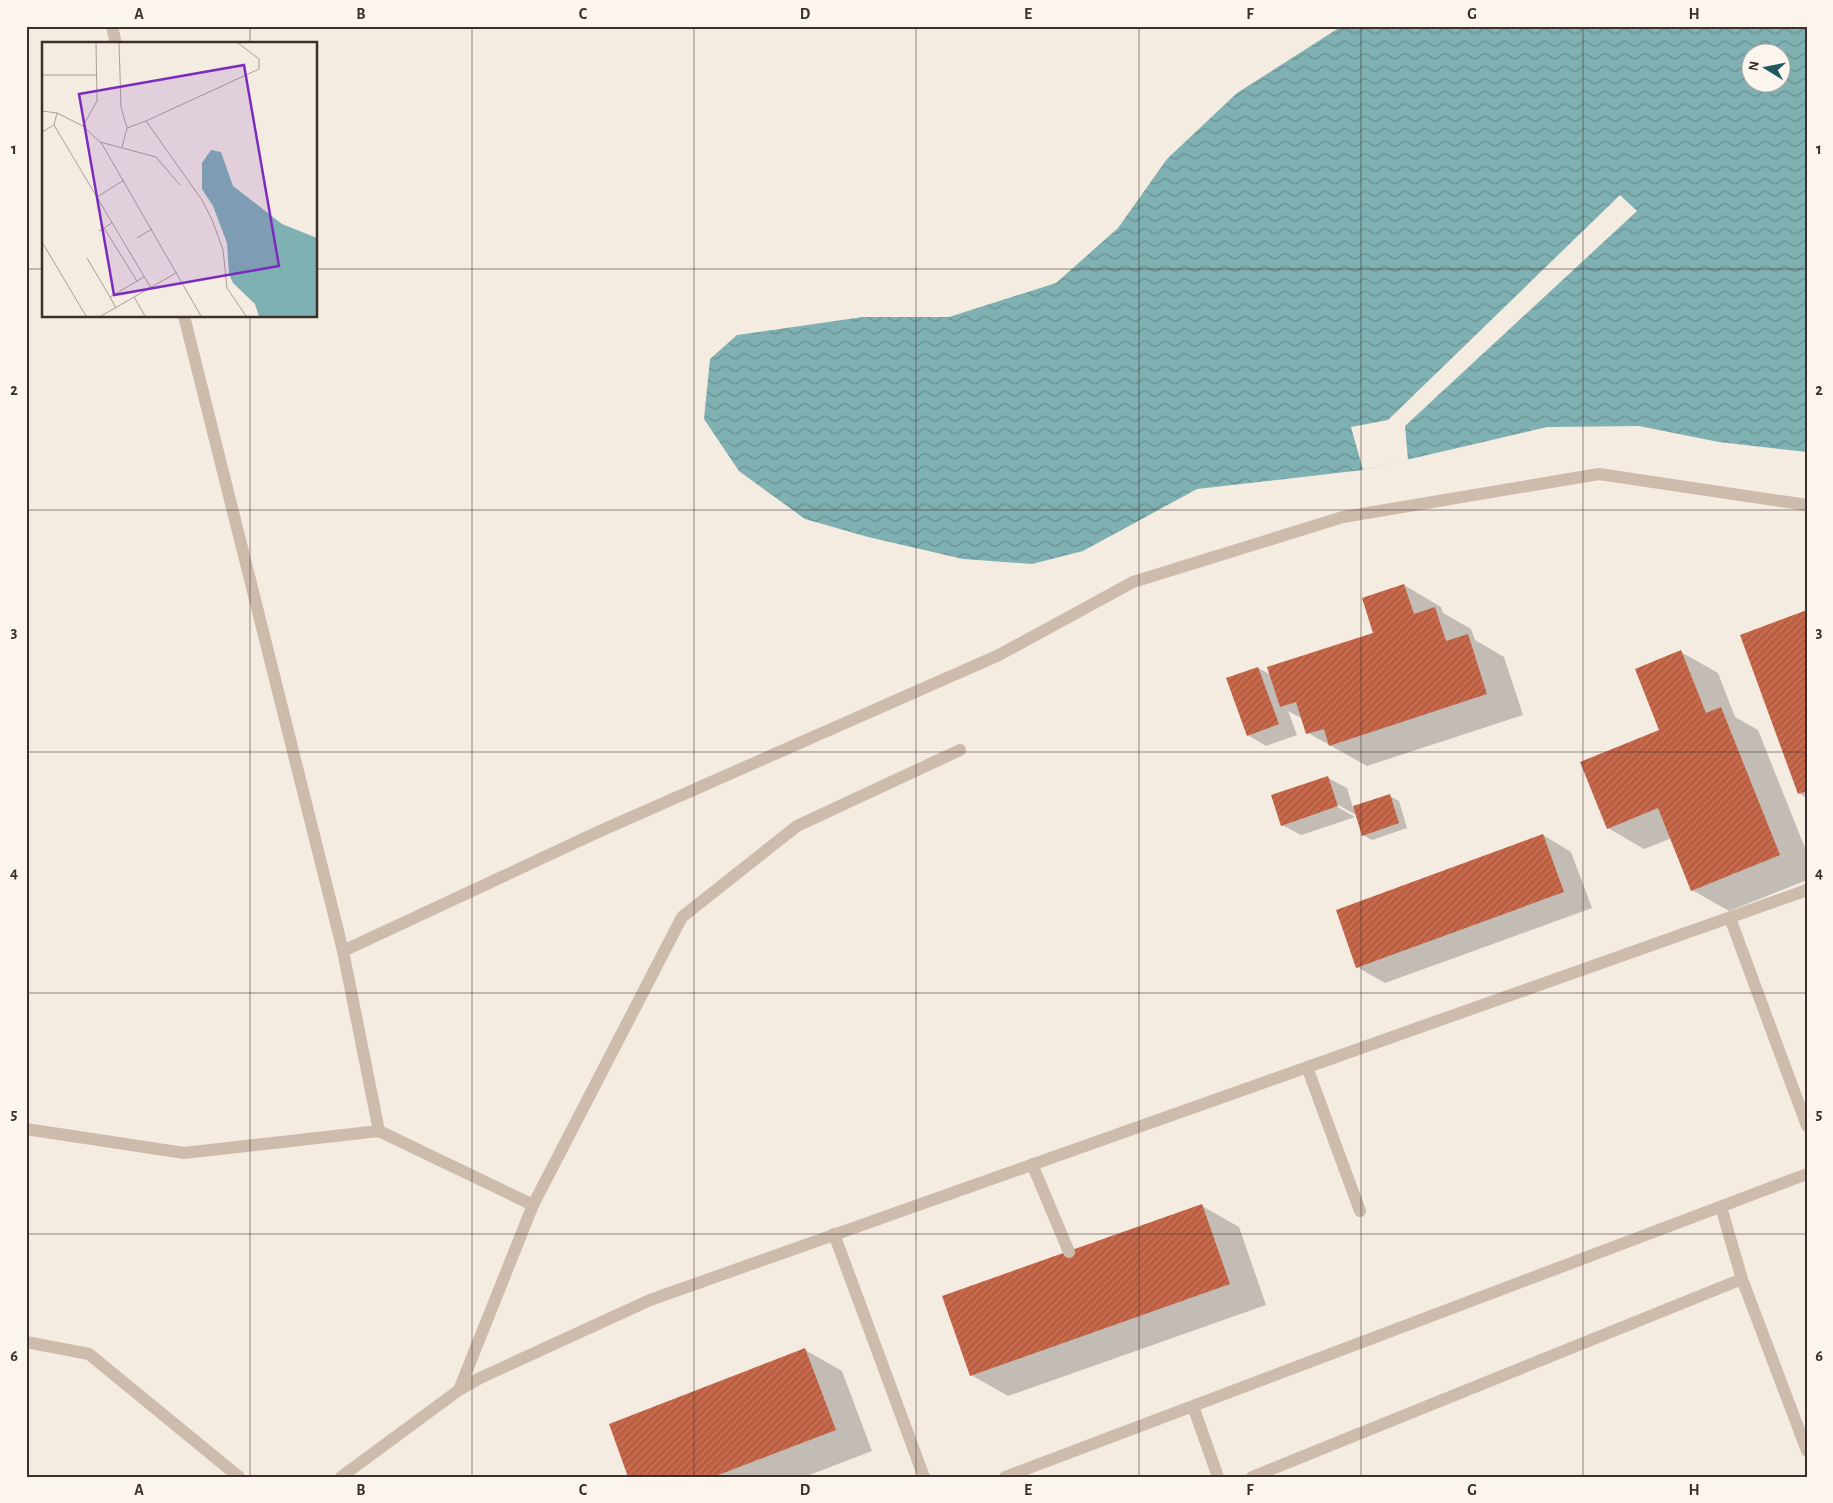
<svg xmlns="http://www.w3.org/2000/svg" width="1833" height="1503" viewBox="0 0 1833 1503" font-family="'Alegreya Sans',sans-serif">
<defs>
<pattern id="water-waves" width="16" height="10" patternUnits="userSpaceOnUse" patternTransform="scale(1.25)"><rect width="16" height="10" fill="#7fb0b2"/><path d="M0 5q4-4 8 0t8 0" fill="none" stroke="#699091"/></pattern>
<pattern id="building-hatch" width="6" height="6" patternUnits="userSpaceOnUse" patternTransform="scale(1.25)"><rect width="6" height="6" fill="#c8694b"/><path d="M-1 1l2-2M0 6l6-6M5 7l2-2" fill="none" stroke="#a4573f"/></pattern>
</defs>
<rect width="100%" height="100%" fill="#f4ebe1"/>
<path fill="url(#water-waves)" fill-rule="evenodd" d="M1342 26H1807V452L1719 442 1639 426 1547 427 1363 470 1197 489 1083 551 1032 564 963 559 868 537 805 519 739 471 704 419 710 359 737 335 863 317H949L1056 283 1118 228 1167 159 1237 93ZM1750 52H1780V82H1750Z"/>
<path fill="#f4ebe1" d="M1620 195 1637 211 1405 426 1408 460 1363 470 1351 427 1388 420Z"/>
<path fill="#0003" d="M1404 585 1441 607 1443 613 1471 629 1475 640 1504 657 1523 715 1367 766 1308 733 1303 719 1288 711 1297 735 1266 746 1248 735 1258 668 1271 675 1374 633Z
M1807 612V798L1799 793Z
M1681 652 1718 673 1735 717 1758 730 1807 853V880L1729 911 1692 890 1672 838 1644 849 1608 828 1661 730Z
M1328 778 1347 788 1353 808 1390 796 1399 801 1407 828 1372 840 1363 835 1358 816 1333 802 1332 804 1355 817 1301 835 1282 825Z
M1543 835 1571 852 1592 908 1385 983 1357 967Z
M1202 1206 1239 1227 1266 1305 1008 1396 971 1375Z
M805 1350 842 1371 872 1451 804 1477H630Z"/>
<path fill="url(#building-hatch)" d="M1404 584 1414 614 1435 607 1446 641 1468 634 1487 694 1329 746 1324 729 1306 734 1296 702 1280 707 1267 667 1373 633 1362 598Z
M1807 610V791L1798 794 1740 635Z
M1681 650 1706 713 1721 707 1780 855 1691 891 1658 808 1607 829 1580 762 1659 730 1635 669Z
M1258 667 1279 724 1247 736 1226 678Z
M1328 776 1338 806 1281 826 1271 795Z
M1390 794 1399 823 1362 836 1353 806Z
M1543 834 1564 892 1356 968 1336 910Z
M1202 1204 1230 1284 970 1376 942 1296Z
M805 1348 836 1430 713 1477H628L609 1424Z"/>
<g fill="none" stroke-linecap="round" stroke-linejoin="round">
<path stroke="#cdbbac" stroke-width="12" d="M112 26 116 44
M184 316 343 951
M1730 918 1807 1126
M1307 1067 1360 1211
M26 1129 184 1153 379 1131
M1032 1164 1069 1252
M533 1205 379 1131 343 951 598 832 999 655 1133 582 1343 517 1599 474 1807 505
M1721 1207 1742 1279 1807 1451
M834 1234 924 1477
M26 1342 89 1354 239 1477
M459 1390 533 1205 682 917 797 826 960 750
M1193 1406 1218 1477
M341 1477 459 1390 480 1378 650 1300 1807 890
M1005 1477 1807 1174
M1252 1477 1742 1279"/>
</g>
<path fill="none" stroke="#3b302b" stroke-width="1" stroke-opacity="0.55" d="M250 26V44M472 26V1477M694 26V1477M916 26V1477M1139 26V1477M1361 26V1477M1583 26V1477M26 269H44M316 269H1807M250 316V1477M26 510H1807M26 752H1807M26 993H1807M26 1234H1807"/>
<g transform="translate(42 42)">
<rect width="275" height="275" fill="#f4ebe1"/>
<path d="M169 108 179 110 191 144 240 182 275 196V274H217L213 262 191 241 187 232 185 201 171 164 160 147V121Z" fill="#7fb0b2"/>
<path fill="none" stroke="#aaa098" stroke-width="1" d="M77 1 79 65 85 86M0 33H55M0 69 15 71 41 84 60 102 159 274M104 79 217 27V17L196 1M12 83 109 246M41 84 55 59 54 1M0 90 12 83 15 71M58 100 114 115 138 143M80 105 85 86 104 79 160 158 171 180 181 208 185 246 204 274M55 155 82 138M62 186 95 239M57 189 70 181M95 196 110 187M0 200 44 274M45 216 68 255M92 255 103 274M74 266 68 255 102 235M59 274 134 231"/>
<path fill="#7b2cbf" fill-opacity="0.15" stroke="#7b2cbf" stroke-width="2.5" d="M202 23 237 224 72 253 37 52Z"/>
<rect width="275" height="275" fill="none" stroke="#3b302b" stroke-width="2.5"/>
</g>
<rect width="1833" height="1503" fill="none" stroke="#fbf5ee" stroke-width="55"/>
<g transform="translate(1766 68) rotate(280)"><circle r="24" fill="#fbf5ee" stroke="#aea6a0"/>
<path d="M0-4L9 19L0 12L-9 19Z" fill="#1f5a5e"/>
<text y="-8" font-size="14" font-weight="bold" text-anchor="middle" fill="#3b302b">N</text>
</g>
<rect x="28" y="28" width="1778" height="1448" fill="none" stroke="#3b302b" stroke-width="2"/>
<g font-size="16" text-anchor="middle" font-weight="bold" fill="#3b302b">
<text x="139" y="19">A</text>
<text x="361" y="19">B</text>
<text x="583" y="19">C</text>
<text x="805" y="19">D</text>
<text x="1028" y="19">E</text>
<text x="1250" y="19">F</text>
<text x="1472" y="19">G</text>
<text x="1694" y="19">H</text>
<text x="14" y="154">1</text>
<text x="1819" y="154">1</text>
<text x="14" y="395">2</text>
<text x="1819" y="395">2</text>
<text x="14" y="637">3</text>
<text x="1819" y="637">3</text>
<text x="14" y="878">4</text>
<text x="1819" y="878">4</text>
<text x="14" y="1119">5</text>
<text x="1819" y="1119">5</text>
<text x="14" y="1361">6</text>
<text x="1819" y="1361">6</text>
<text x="139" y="1495">A</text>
<text x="361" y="1495">B</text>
<text x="583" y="1495">C</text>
<text x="805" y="1495">D</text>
<text x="1028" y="1495">E</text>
<text x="1250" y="1495">F</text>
<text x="1472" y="1495">G</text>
<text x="1694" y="1495">H</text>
</g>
</svg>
